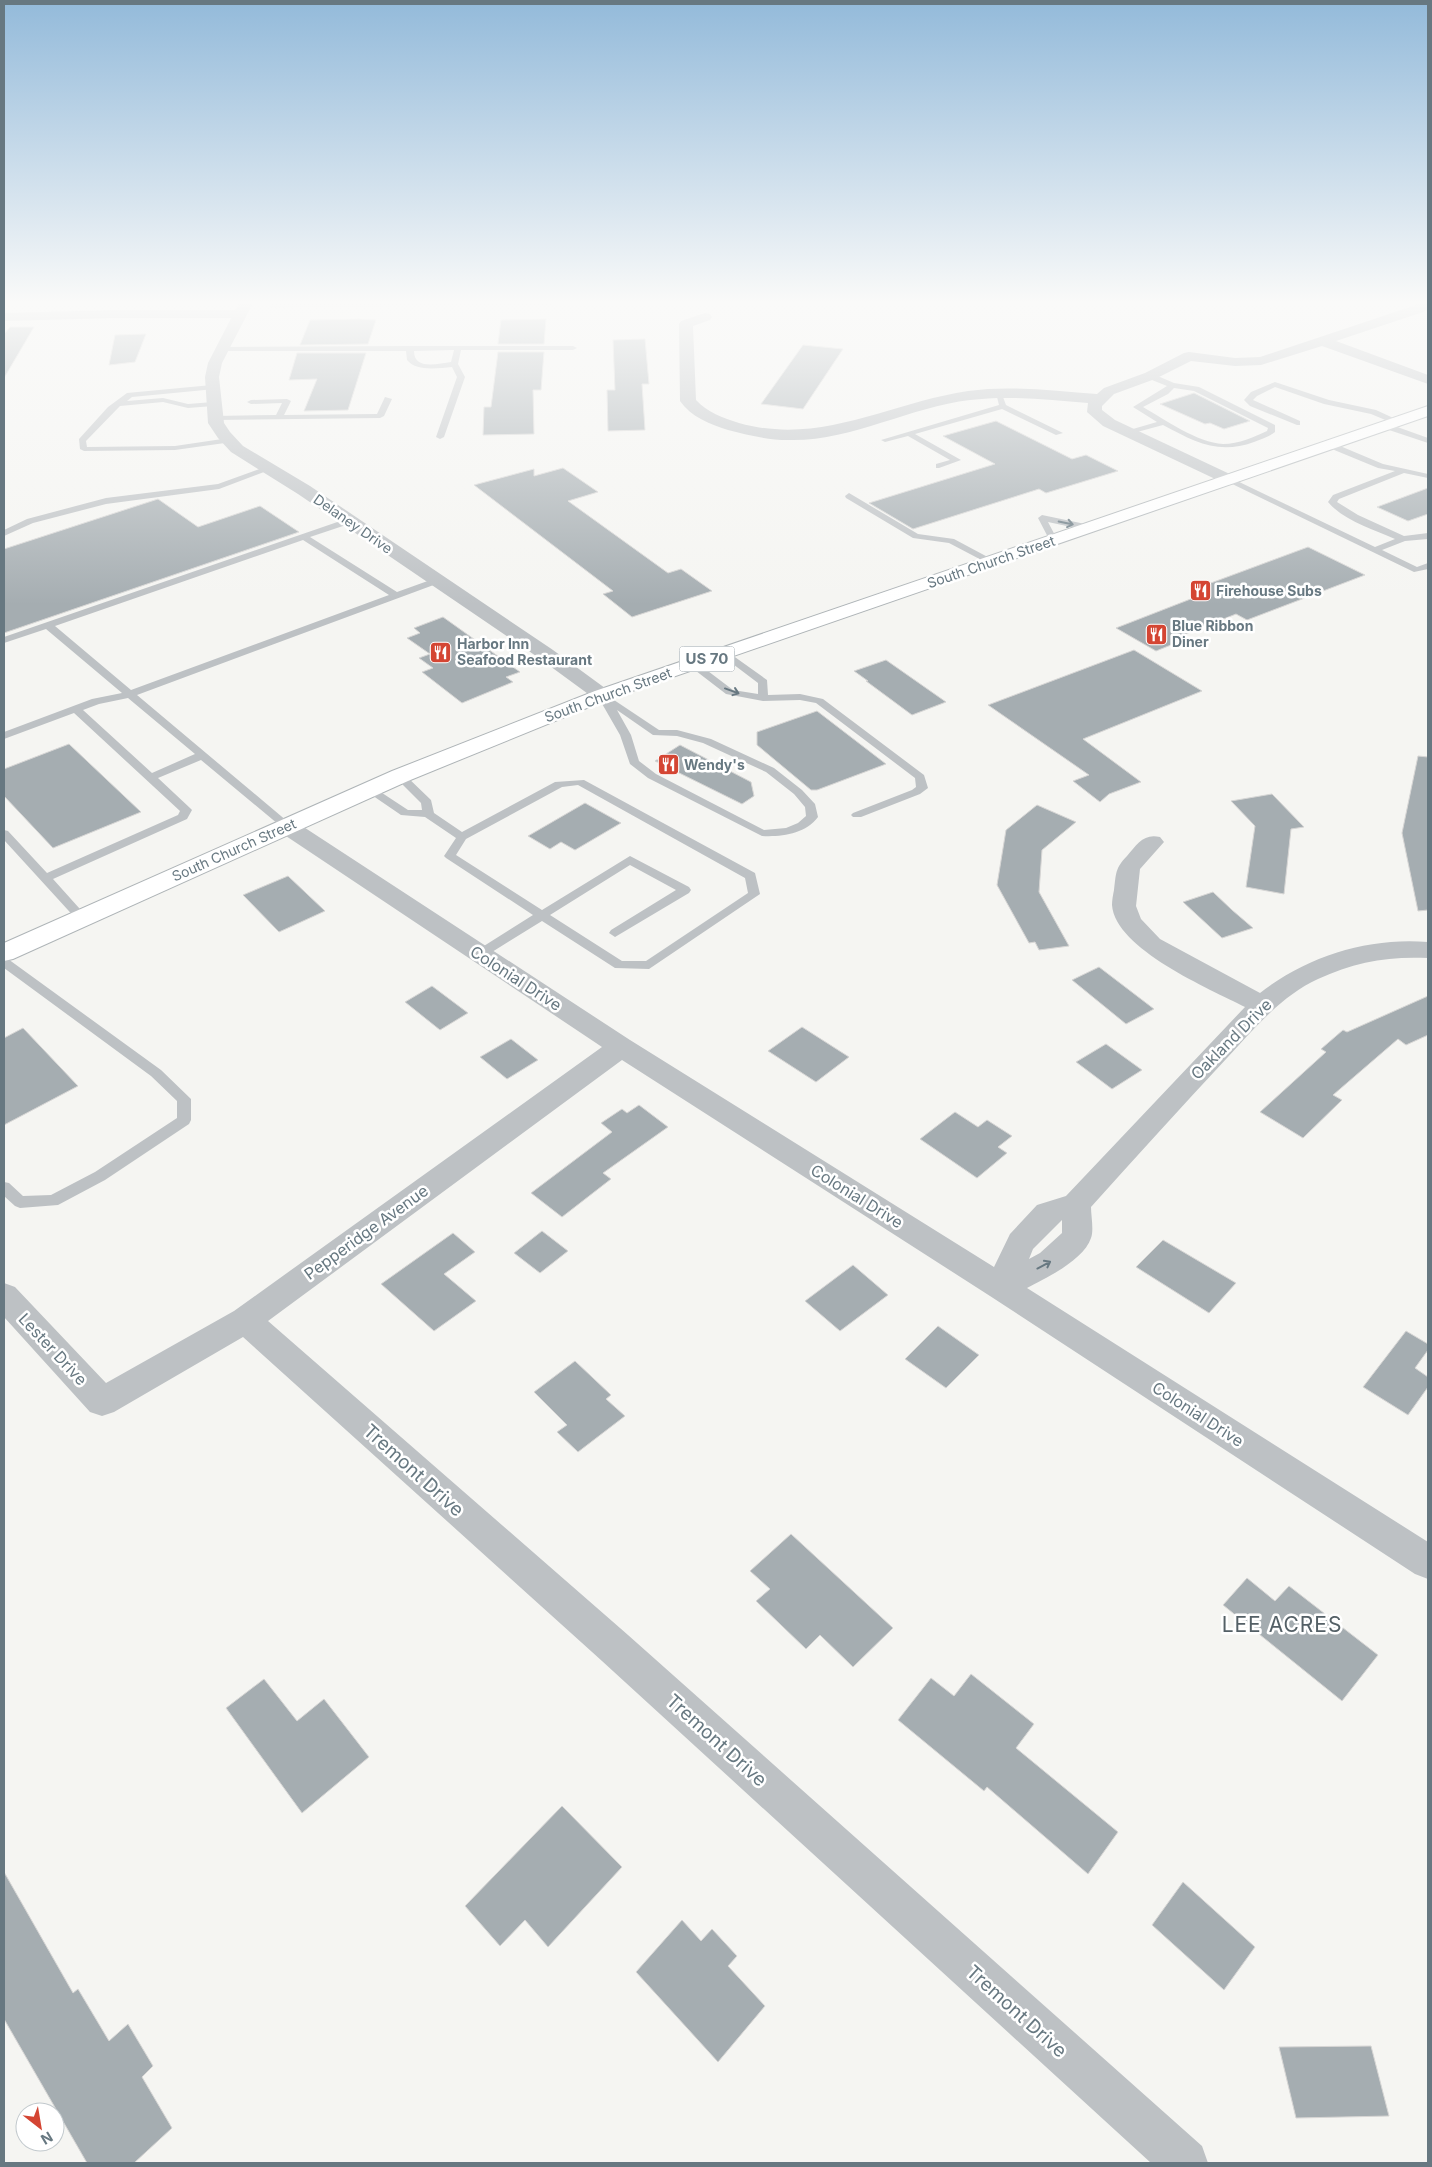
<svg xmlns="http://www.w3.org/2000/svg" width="1432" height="2167" viewBox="0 0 1432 2167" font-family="Inter,sans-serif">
<rect width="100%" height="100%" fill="#f5f5f2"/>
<path fill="#e6e7e6" d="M273 301H576L553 305 270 308Z"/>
<path fill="#a5adb1" stroke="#d7d6d5" d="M546 319 544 344H498L501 320Z
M310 320 359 319 376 320 368 344 300 345Z
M10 327H34L4 378V334Z
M146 334 135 362 109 365 115 335Z
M645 339 649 384H642L645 430 608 431 607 390H615L613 340Z
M803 345 843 349 803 409 761 404Z
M498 352H544L541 390H533L534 434 483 435 484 407H491Z
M297 353H366L348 410 304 411 317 379 289 380Z
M1194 393 1250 421 1224 429 1210 423 1205 424 1160 404Z
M996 421 1072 459 1086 455 1118 471 1046 493 1039 489 913 529 869 503 995 464 943 436Z
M563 468 598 492 568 501 668 573 681 569 712 591 632 617 603 594 613 591 474 485 534 469V476Z
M1428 488V514L1408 521 1377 507Z
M158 499 198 527 260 506 299 532 4 633V549Z
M1308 547 1365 575 1247 620 1236 614 1181 636 1186 639 1156 651 1116 628 1201 595 1192 590Z
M443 617 520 672 506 677 513 682 462 703 422 672 433 668 419 658 430 654 407 638 420 633 414 628Z
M1134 650 1202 691 1083 739 1141 782 1109 794 1100 802 1073 781 1089 775 988 705Z
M886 660 946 702 912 715 866 681H868L854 671Z
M817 711 886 764 817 790H811L757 745V732Z
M69 744 141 812 53 848 4 796V769Z
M680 745 751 782 754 796 742 804 655 761Z
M1418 756 1428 757V910L1418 911 1402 833Z
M1272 794 1304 827 1291 829 1284 894 1246 887 1255 826 1231 801Z
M585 803 621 823 575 850 561 842 550 849 528 836Z
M1037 805 1076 822 1042 850 1039 892 1069 946 1039 950 1035 942 1029 943 997 885 1006 830Z
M288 876 325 911 279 932 243 895Z
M1213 892 1232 910 1253 928 1222 938 1183 902Z
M1099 967 1154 1009 1126 1024 1072 980Z
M432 986 468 1013 440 1030 405 1002Z
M1428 996V1035L1406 1045 1398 1039 1333 1095 1342 1100 1303 1138 1260 1112 1326 1052 1321 1049 1343 1030 1347 1032Z
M802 1027 849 1057 816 1082 768 1051Z
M23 1028 78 1086 4 1125V1038Z
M511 1039 538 1060 507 1079 480 1057Z
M1106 1044 1142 1070 1112 1089 1076 1062Z
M639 1105 668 1127 603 1173 611 1179 562 1217 531 1193 612 1132 601 1123 622 1109 627 1113Z
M955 1112 978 1127 987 1120 1012 1136 998 1147 1007 1153 977 1178 920 1139Z
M542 1231 568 1251 540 1273 514 1253Z
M453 1233 475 1252 444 1274 476 1301 434 1331 381 1284Z
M1163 1240 1236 1283 1209 1313 1136 1267Z
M853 1265 888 1295 840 1331 805 1301Z
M938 1326 979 1355 946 1388 905 1359Z
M1406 1331 1428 1344V1350L1415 1368 1428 1377V1387L1408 1415 1363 1387Z
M575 1361 611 1395 606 1399 625 1416 578 1452 557 1432 567 1425 534 1392Z
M791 1534 893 1628 853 1667 820 1635 806 1649 756 1601 770 1589 750 1571Z
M1247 1578 1275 1601 1289 1586 1378 1655 1342 1701 1223 1605Z
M971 1674 1034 1724 1016 1748 1118 1832 1088 1874 987 1787 984 1791 898 1720 931 1678 954 1696Z
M264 1679 297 1721 324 1699 369 1757 302 1813 226 1708Z
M562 1806 622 1867 548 1947 525 1920 500 1946 465 1906Z
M4 1872 73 1993 78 1989 109 2041 128 2024 153 2066 142 2077 172 2128 134 2163H87L4 2019Z
M1183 1882 1255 1947 1224 1990 1152 1925Z
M682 1920 701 1941 712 1929 737 1956 728 1966 765 2006 718 2062 636 1972Z
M1371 2046 1389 2116 1296 2118 1279 2047Z"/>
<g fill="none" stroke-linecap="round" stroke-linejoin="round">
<defs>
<path id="primary" d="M1428 406V416L609 699 408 781 13 959 4 961V943L392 771 595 691Z"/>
</defs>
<use href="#primary" stroke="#aeb4b7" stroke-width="2"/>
<path fill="#bdc1c4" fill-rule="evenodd" d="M410 346H573L577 348 573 350H461L458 364 465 377 444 437 440 439 436 437 457 377 452 367C438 368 417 372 407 360L406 351H222L218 349 222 347ZM454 350 451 362C437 364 414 370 414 351Z
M1147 374H1153L1174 383 1199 387 1275 425V432C1269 437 1261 439 1254 442 1218 455 1195 442 1163 425L1126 435V431L1157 422 1133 407 1167 386 1147 378ZM1174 388 1194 391 1268 428 1267 431C1254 437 1239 444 1223 444 1198 443 1164 419 1143 407L1168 394Z
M1275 382 1329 400 1376 410 1402 422 1395 424 1371 414 1324 404 1275 387 1257 396 1253 400 1300 421V425H1297L1250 406 1244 400 1251 392Z
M212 385 216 387 215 389 132 397 127 401 163 398 188 404 213 402 217 404 213 406 188 408 163 402 120 406 86 441 87 447 175 446 229 438 233 440 232 442 175 450 84 451 80 449 79 439 108 407 127 393Z
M385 397 392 399 384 416 380 418 215 420 211 418 215 416 276 415 282 403 251 404 247 402 251 400 287 399 291 401 284 415 377 414Z
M997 397H1003L1006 405 1063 433 1056 435 1002 409 915 434 961 460 939 468H936V464L950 460 908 436 885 442 881 440 999 405Z
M1383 424H1389L1428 438V443L1383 428Z
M1327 443H1333L1383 464 1428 474V478L1404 473 1339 499 1337 502 1358 515 1404 536 1428 533V539L1405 541 1382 550 1417 567 1428 563V569L1414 572 1224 480 1231 478 1375 547 1395 539C1373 529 1344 521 1328 502L1333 495 1395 471 1378 468 1327 447Z
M265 467 272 469 219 489 106 504 33 523 4 536V530L27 519 106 498 218 484Z
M849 493 918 534 954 539 997 562 995 564H989L949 543 913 538 846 498 845 496Z
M1042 515 1090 525 1094 528 1090 531 1048 522 1058 541 1054 544 1050 541 1038 518Z
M349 518 352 519V523L310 537 397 592 436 578 439 579V583L137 695 294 827 288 830 284 829 201 760 158 778 190 808 192 810 187 819 53 879 88 918 86 921H78L4 840V830L8 831 47 873 178 815 180 811 74 713 4 739V732L92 699 122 693 46 629 4 643V637ZM303 540 389 595 131 690 55 626ZM128 698 195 754 152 773 83 710 99 704Z
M725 650 767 680 768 695 800 694 823 699 924 775 928 788 920 794 861 817H853L851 815 853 813 912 790 916 787 915 778 816 703 800 700 763 701 726 694 687 664 688 662H696L733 690 758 694V683L721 655V651Z
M602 692 659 730H677L711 739 774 768 802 790 815 804 818 817C805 834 782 837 762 836L648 778 630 764 620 735 597 695ZM617 710 653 735 677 736 703 743 766 772 794 794 805 807 806 816 798 823 786 828 764 830 656 774 639 761 631 735Z
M400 773 404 774 431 800 434 813 462 832 555 782 584 780 755 873 760 894 649 969 615 968 542 921 484 957H476L474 954 476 951 533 915 446 858 444 856 456 838 425 817 401 815 363 789 369 786 373 787 408 810H422L421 803 394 776ZM578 785 745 878 748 893 646 961H622L550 915 630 865 676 890 611 930 609 933 615 937 689 893 691 890 689 887 630 856 542 910 456 855 466 839 562 787Z
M4 958 8 959 161 1070 191 1099V1120L189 1124 105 1180 58 1205 20 1208 15 1206 4 1196V1182L9 1183 23 1196 51 1195 95 1172 177 1118V1101L151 1076 4 968Z"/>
<path fill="#bdc1c4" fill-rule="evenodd" d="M1421 301H1428V309L1423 312 1336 341 1428 375V384L1322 346 1261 365 1235 366 1191 361 1155 379 1114 394 1102 406V410L1115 420 1234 476 1236 480 1234 484 1228 485 1103 426 1087 412 1088 403C1049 400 1009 395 970 400 909 407 850 442 788 440 767 440 748 435 728 430 710 424 691 417 680 401L679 324 681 321 705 313 710 314 712 317 710 320 693 326 696 400C707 412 723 418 739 423 821 446 888 403 968 391 1010 385 1055 391 1097 394L1104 388 1145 373 1184 353 1189 352 1235 358 1260 357 1413 306Z
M115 310H238L245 314 238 318H115L4 321V313Z
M288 820 296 822 630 1040 994 1267 1010 1234 1037 1205 1066 1196 1245 1007C1210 989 1115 949 1112 905 1112 900 1113 895 1114 890 1116 874 1115 868 1127 856 1137 844 1144 833 1160 837L1164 842 1140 869 1136 906 1141 919 1160 939 1260 993C1307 956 1369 937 1428 942V958C1389 956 1354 962 1318 979 1281 996 1254 1029 1227 1058 1181 1107 1136 1157 1091 1207 1091 1216 1094 1230 1091 1238 1084 1260 1046 1278 1027 1288L1428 1542V1579L1415 1574 990 1296 622 1060 268 1321 628 1635 1202 2146 1208 2163H1151L602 1661 243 1337 114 1412 102 1416 90 1412 4 1317V1283L15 1287 106 1383 234 1311 602 1047 280 832 277 827 280 822ZM1062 1220V1233L1040 1253 1029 1259 1033 1249Z"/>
<path fill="#bdc1c4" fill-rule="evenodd" d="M240 301H254L222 363 219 377 224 423 230 432 243 446 310 486 553 650 609 691 612 695 609 699 602 701 595 699 539 658 298 494 231 452 218 438 208 423 205 377 208 363Z"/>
<use href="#primary" fill="#fff" fill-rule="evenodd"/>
</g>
<defs><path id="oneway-shaft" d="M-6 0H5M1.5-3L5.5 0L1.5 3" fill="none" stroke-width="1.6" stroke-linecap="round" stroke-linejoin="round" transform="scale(1.25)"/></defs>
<g stroke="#677881">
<use href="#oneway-shaft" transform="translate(1066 523) rotate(12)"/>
<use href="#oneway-shaft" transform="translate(732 691) rotate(20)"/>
<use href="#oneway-shaft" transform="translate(1044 1265) rotate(-28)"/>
</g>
<linearGradient id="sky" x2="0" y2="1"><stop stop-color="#93bada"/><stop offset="0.5" stop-color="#fafaf9"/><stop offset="1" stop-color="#fafaf9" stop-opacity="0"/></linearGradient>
<rect width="1432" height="605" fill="url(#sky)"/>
<defs>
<symbol id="restaurant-square" viewBox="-11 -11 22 22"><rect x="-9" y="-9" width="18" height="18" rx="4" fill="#d44533" stroke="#fff"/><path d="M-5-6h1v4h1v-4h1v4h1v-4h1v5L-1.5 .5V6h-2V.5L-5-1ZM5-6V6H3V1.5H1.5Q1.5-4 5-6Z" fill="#fff"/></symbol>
</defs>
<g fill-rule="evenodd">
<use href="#restaurant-square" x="1188" y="578" width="25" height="25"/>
<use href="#restaurant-square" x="1144" y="622" width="25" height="25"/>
<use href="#restaurant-square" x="428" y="640" width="25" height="25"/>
<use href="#restaurant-square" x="656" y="752" width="25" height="25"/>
</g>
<g text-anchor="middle" stroke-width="5" stroke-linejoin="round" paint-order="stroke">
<g font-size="14" fill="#677881" stroke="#fff">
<text transform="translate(353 524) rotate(35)" y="5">Delaney Drive</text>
<text transform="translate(991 562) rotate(-19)" y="5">South Church Street</text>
<text transform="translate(608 695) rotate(-20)" y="5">South Church Street</text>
<text transform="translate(234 850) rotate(-24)" y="5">South Church Street</text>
</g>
<g font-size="14" font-weight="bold" fill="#677881" stroke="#fff" text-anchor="start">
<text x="1216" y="596">Firehouse Subs</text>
<text x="1172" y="631">Blue Ribbon<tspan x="1172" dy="16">Diner</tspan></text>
<text x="457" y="649">Harbor Inn<tspan x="457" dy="16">Seafood Restaurant</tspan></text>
<text x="684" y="770">Wendy's</text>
</g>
<rect fill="#fff" stroke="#95a0a7" stroke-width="1" x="679.5" y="646.5" width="55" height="25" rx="4"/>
<g font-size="15" font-weight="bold" fill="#677881">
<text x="707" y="664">US 70</text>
</g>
<g font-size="16" fill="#677881" stroke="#fff">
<text transform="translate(516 978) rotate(33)" y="6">Colonial Drive</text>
<text transform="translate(1231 1039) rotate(-45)" y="6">Oakland Drive</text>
<text transform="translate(857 1196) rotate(32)" y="6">Colonial Drive</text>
<text transform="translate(366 1232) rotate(-36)" y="6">Pepperidge Avenue</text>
<text transform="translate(53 1349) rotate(47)" y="6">Lester Drive</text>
<text transform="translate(1198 1414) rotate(33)" y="6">Colonial Drive</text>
</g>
<g font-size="19" fill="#677881" stroke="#fff">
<text transform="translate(414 1470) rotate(42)" y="7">Tremont Drive</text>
<text transform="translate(717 1740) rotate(42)" y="7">Tremont Drive</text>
<text transform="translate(1017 2011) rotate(42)" y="7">Tremont Drive</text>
</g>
<g font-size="21" letter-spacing="1" fill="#546066" stroke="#fff">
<text x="1282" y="1632">LEE ACRES</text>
</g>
</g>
<rect width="1432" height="2167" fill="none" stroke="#677881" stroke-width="10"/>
<g transform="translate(40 2127) rotate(149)"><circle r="24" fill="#ffffff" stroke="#c2c9cd"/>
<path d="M0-4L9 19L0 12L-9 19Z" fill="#d44533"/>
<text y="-8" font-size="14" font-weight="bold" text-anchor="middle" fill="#677881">N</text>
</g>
</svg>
